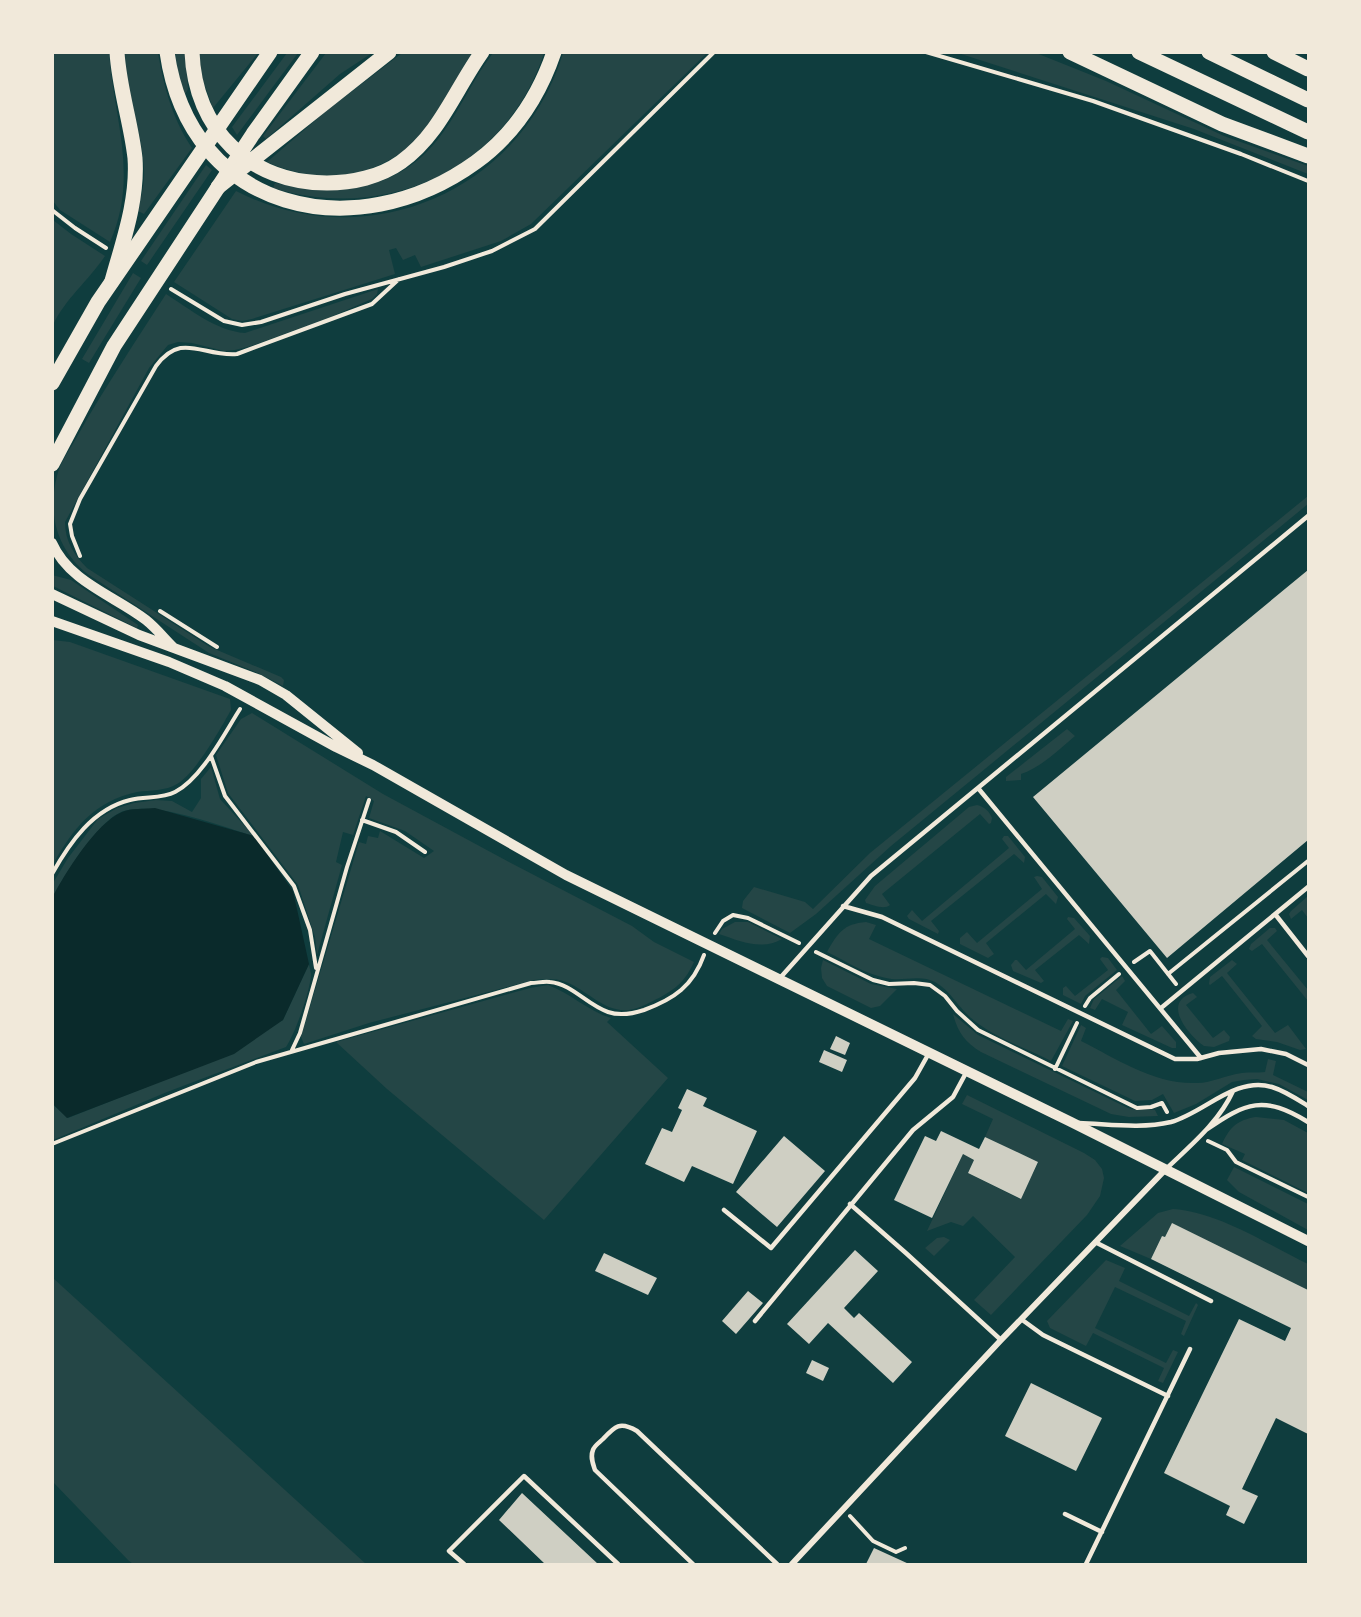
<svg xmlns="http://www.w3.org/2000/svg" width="1361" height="1617" viewBox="0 0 1361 1617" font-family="Bitter,serif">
<rect width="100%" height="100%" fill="#0f3d3e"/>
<path fill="#244646" d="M53 52 109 53C114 119 139 177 110 242L60 210 53 201Z
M125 53H158C164 87 172 118 192 148L144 214 138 211C141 197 145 183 144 169 142 129 125 92 125 53Z
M175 53H185L188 89 184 96 179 77Z
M199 53H258L213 108 203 81Z
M287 53H298L237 135 232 127Z
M326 53H372L340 74 266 139 263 136Z
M402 53H472C458 73 449 96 436 116 397 175 330 190 267 162L325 112Z
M493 53H544C507 168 387 223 273 188L275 183C341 197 403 191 444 131 462 106 474 77 493 53Z
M563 53H707L531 224 501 241 421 267 415 255 403 260 396 248 389 250 395 274 252 319 242 321 232 319 174 282 236 191C366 258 521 192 563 53Z
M958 53H1036L1106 81 1224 136 1308 166V174L1194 129Z
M206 165 212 170 147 265 141 261Z
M53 220 71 234 105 256C89 280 65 299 53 325Z
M133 273 141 278 89 363 82 359Z
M378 289 377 294 372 299 328 318 251 346 235 350 224 351 192 343 178 342 168 345 149 368 65 522C65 541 74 555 87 568L210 647 281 677 284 680 283 686 260 674 209 653 89 575C57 551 47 514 57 476 60 462 71 448 78 435 105 387 136 341 166 294 190 309 216 331 245 333Z
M1308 496V504L891 846 816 914 790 933 742 908 743 901 754 887 805 902 813 909 870 853Z
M52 575 71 580 138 625 137 628 53 586Z
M53 640 70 642 230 699 231 710C221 728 195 774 177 784 166 791 150 790 137 792 94 801 73 829 53 864Z
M252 713 383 794 509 862 632 926 654 942 694 962C686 980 676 989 659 998 650 1002 639 1009 629 1010 605 1013 587 990 566 982 555 978 544 979 534 980L369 1023 304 1044 301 1037 359 842 366 844 368 836 378 838 380 831 424 858 434 851 405 831 369 818 374 801 366 796 353 835 343 832 336 862 342 865 317 955 315 937 298 885 228 793 216 755 241 719Z
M1067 729 1075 736C1058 750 1042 767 1021 774V780L1006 781V777Z
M211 767 220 799 254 836C220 826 157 801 124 811 100 818 64 875 53 898V883L68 858 98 819 117 808 134 803 156 800 172 801 192 812 201 798V779Z
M977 805C985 807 989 811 992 818L991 823 989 824 980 814 882 894 890 905C884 910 873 905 866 903L865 900 875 886 969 807Z
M1004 836H1008L1025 857 1024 863 1014 854 931 921 939 931 938 934 909 919 907 916 912 910 922 921 1009 848 1002 839Z
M1037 876 1042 877 1058 897 1056 904 1046 894 986 943 994 954 988 958 960 944V938L967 932 977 943 1042 889 1034 877Z
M1308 896V918L1302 910 1291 919 1289 914 1291 911Z
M1068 917 1074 918 1090 936 1089 944 1079 935 1035 970 1044 981 1041 983 1013 971 1011 965 1015 960H1017L1026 970 1075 929 1067 919Z
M735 922H748L782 939C761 951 740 941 719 934L722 929Z
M866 922 876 925 869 939 1061 1031 1068 1019 1073 1021 1051 1061C1025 1048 993 1037 971 1018 958 1007 950 990 935 982 920 974 902 982 886 978 865 974 846 961 827 952 838 933 843 924 866 922Z
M1270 928H1275L1277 931 1267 940 1308 990V1001L1262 944 1252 951 1249 949 1251 944Z
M1102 957 1108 958 1117 970 1085 996 1081 1004 1063 995V988L1066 986 1075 996 1108 970 1100 959Z
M823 960 871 984 897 989 880 1006 871 1008 827 986 822 978 821 968Z
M1232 960 1237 964 1227 973 1275 1033 1288 1025 1306 1049 1300 1050 1277 1042 1256 1039 1252 1036 1262 1026 1222 976 1210 985 1209 984 1210 977Z
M309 964C309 965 311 973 311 974 311 989 295 1034 286 1047L167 1092 53 1140 52 1104 68 1118 149 1086 283 1020Z
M1122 976 1125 981 1116 990 1151 1034 1162 1026 1176 1042V1048H1172L1122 1025 1128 1012 1102 999 1095 1010 1090 1008 1094 999Z
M548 985C570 993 588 1011 611 1018L607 1022 668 1078 544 1220 387 1089 336 1042 530 988Z
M1193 993 1197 997 1186 1005 1213 1038 1224 1030 1230 1037 1229 1041 1214 1047 1204 1046C1188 1035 1161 1002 1193 993Z
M953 1014 978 1035 1128 1108 1137 1110H1155L1158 1116 1129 1117 1111 1114 981 1052C965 1042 958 1033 953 1014Z
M1081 1025 1086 1028 1081 1041C1117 1059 1155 1085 1197 1083 1212 1083 1226 1075 1242 1073 1249 1072 1257 1073 1265 1072L1268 1059 1276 1061 1273 1075 1308 1092V1100L1279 1084 1257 1079 1244 1080 1232 1082 1196 1104 1174 1113 1163 1094 1152 1100 1135 1101 1062 1066Z
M967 1095 1084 1153 1095 1160 1102 1169 1104 1178 1100 1196 1087 1215 991 1315 974 1300 1015 1257 973 1216 963 1226 951 1222 927 1231 963 1154 974 1160 968 1173 1020 1199 1038 1163 985 1137 993 1119 962 1104Z
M1256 1117 1284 1120 1308 1133V1193L1242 1160 1245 1154 1222 1144C1230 1127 1237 1120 1256 1117Z
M1234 1167 1308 1204V1230L1239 1192 1227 1180Z
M1173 1209C1218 1212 1267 1244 1308 1264V1290L1172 1224 1165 1237 1162 1236 1151 1259 1120 1246 1158 1213Z
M944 1237 950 1240 934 1256 925 1248 937 1238Z
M1106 1260 1125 1268 1119 1281 1189 1316 1196 1303 1198 1305 1184 1336 1181 1334 1186 1321 1115 1287 1095 1328 1166 1363 1173 1350 1178 1352 1163 1383 1158 1381 1164 1368 1093 1333 1086 1346 1050 1328 1047 1321Z
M53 1278 366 1564H133L128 1560 53 1482Z"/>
<path fill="#0a2a2b" d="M155 808 254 836 293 891 309 964 283 1020 234 1054 67 1118 53 1104 52 898C65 873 96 823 122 812 131 808 145 809 155 808Z"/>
<path fill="#cfcfc3" d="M1308 570V840L1167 958 1033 797Z
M836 1036 850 1043 845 1055 830 1049Z
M824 1050 847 1060 842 1072 819 1062Z
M687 1089 707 1098 703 1106 757 1131 733 1184 692 1166 684 1182 645 1164 662 1128 672 1132 682 1110 678 1108Z
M941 1131 979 1149 985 1137 1038 1162 1021 1199 968 1173 974 1160 963 1154 932 1218 894 1200 925 1136 936 1141Z
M784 1136 825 1171 777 1227 736 1192Z
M1172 1223 1308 1290V1434L1276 1418 1242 1489 1258 1496 1244 1524 1226 1515 1230 1506 1164 1473 1239 1319 1285 1341 1291 1328 1151 1259 1162 1236 1165 1237Z
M855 1250 878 1271 844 1308 854 1318 859 1313 912 1362 893 1383 828 1323 809 1344 787 1324Z
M604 1253 657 1278 648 1295 595 1271Z
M748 1291 763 1303 736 1334 722 1321Z
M812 1360 829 1368 823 1381 806 1373Z
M1031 1383 1102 1418 1076 1471 1005 1436Z
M522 1493 598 1564H545L499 1520Z
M874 1548 909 1564H866Z"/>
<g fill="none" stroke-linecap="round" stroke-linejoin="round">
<path stroke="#f1e9da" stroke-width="4" d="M926 52 1093 101 1241 154 1308 181
M52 210 75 228 106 248
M171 289 224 321 242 325 261 322 345 294 444 267 492 251 535 229 714 52
M80 556 72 536 70 524 80 499 156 366C182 331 202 357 237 354L372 304 399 279
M160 611 217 647
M211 756 225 796 294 886 310 930 316 968
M362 820 396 832 425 852
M52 874C70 842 93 809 130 800 145 796 162 799 175 792 202 778 224 734 240 709
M715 933 723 921 733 915 748 918 799 943
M816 952 873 980 889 984 914 983 930 985 945 996 957 1011 978 1030 1137 1108 1151 1107 1162 1103 1167 1112
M1134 962 1150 951 1176 984
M1168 974 1308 861
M1085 1006 1090 998 1119 974
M292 1050 300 1033 347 867 369 800
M1055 1069 1077 1023
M1208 1141 1227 1150 1236 1162 1308 1197
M52 1144 256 1062 531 983C537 983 544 981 550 982 572 984 587 1005 608 1012 620 1016 632 1014 644 1010 674 999 693 986 704 955
M850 1516 873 1541 896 1552 905 1548"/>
<path stroke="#f1e9da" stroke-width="4.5" d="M978 788 1201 1058
M843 906 882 917 1175 1059H1197L1219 1053 1261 1049 1286 1054 1308 1065
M1275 914 1308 956
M780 978 871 876 1308 516
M1161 1008 1308 887
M1079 1123C1109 1124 1141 1129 1171 1122 1204 1113 1235 1076 1272 1087 1285 1091 1297 1099 1308 1106
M1206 1130C1246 1102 1264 1095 1308 1122
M1167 1168C1191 1145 1219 1122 1233 1091
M850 1204 907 1254 1001 1340
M724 1210 771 1248 915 1078 929 1053
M1095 1242 1211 1301
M1021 1319 1043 1335 1168 1396
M755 1321 913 1130 953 1097 967 1071
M1065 1514 1102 1532
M464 1564 449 1551 524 1476 618 1564
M693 1564 595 1470C593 1464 590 1457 593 1450 594 1446 600 1442 603 1439 615 1426 620 1421 637 1431L777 1564
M1086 1564 1190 1349"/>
<path stroke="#f1e9da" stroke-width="6" d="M792 1564 1001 1340 1165 1170"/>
<path stroke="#f1e9da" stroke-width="10" d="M52 543C69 582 115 596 146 620 156 628 164 638 173 647
M52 594 139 635 260 680 286 695 358 753
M52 621 169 662 225 686 336 747 373 765 566 875 1071 1122 1308 1241"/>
<path stroke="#f1e9da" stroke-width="15" d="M52 383 98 302 270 52
M52 464 114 346 253 134 312 52"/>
<path stroke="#f1e9da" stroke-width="15" d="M167 52C190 213 356 249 476 162 513 135 539 96 554 52
M192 52C195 130 250 183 327 183 352 183 380 177 401 162 440 134 455 90 482 52
M1070 52 1222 124 1308 156
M1139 52 1308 132
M1209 52 1308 100
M1274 52 1308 69
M218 187 389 52
M112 281C123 241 138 200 135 158 131 122 119 88 117 52"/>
</g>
<rect width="1361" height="1617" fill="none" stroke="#f1e9da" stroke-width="108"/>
</svg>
